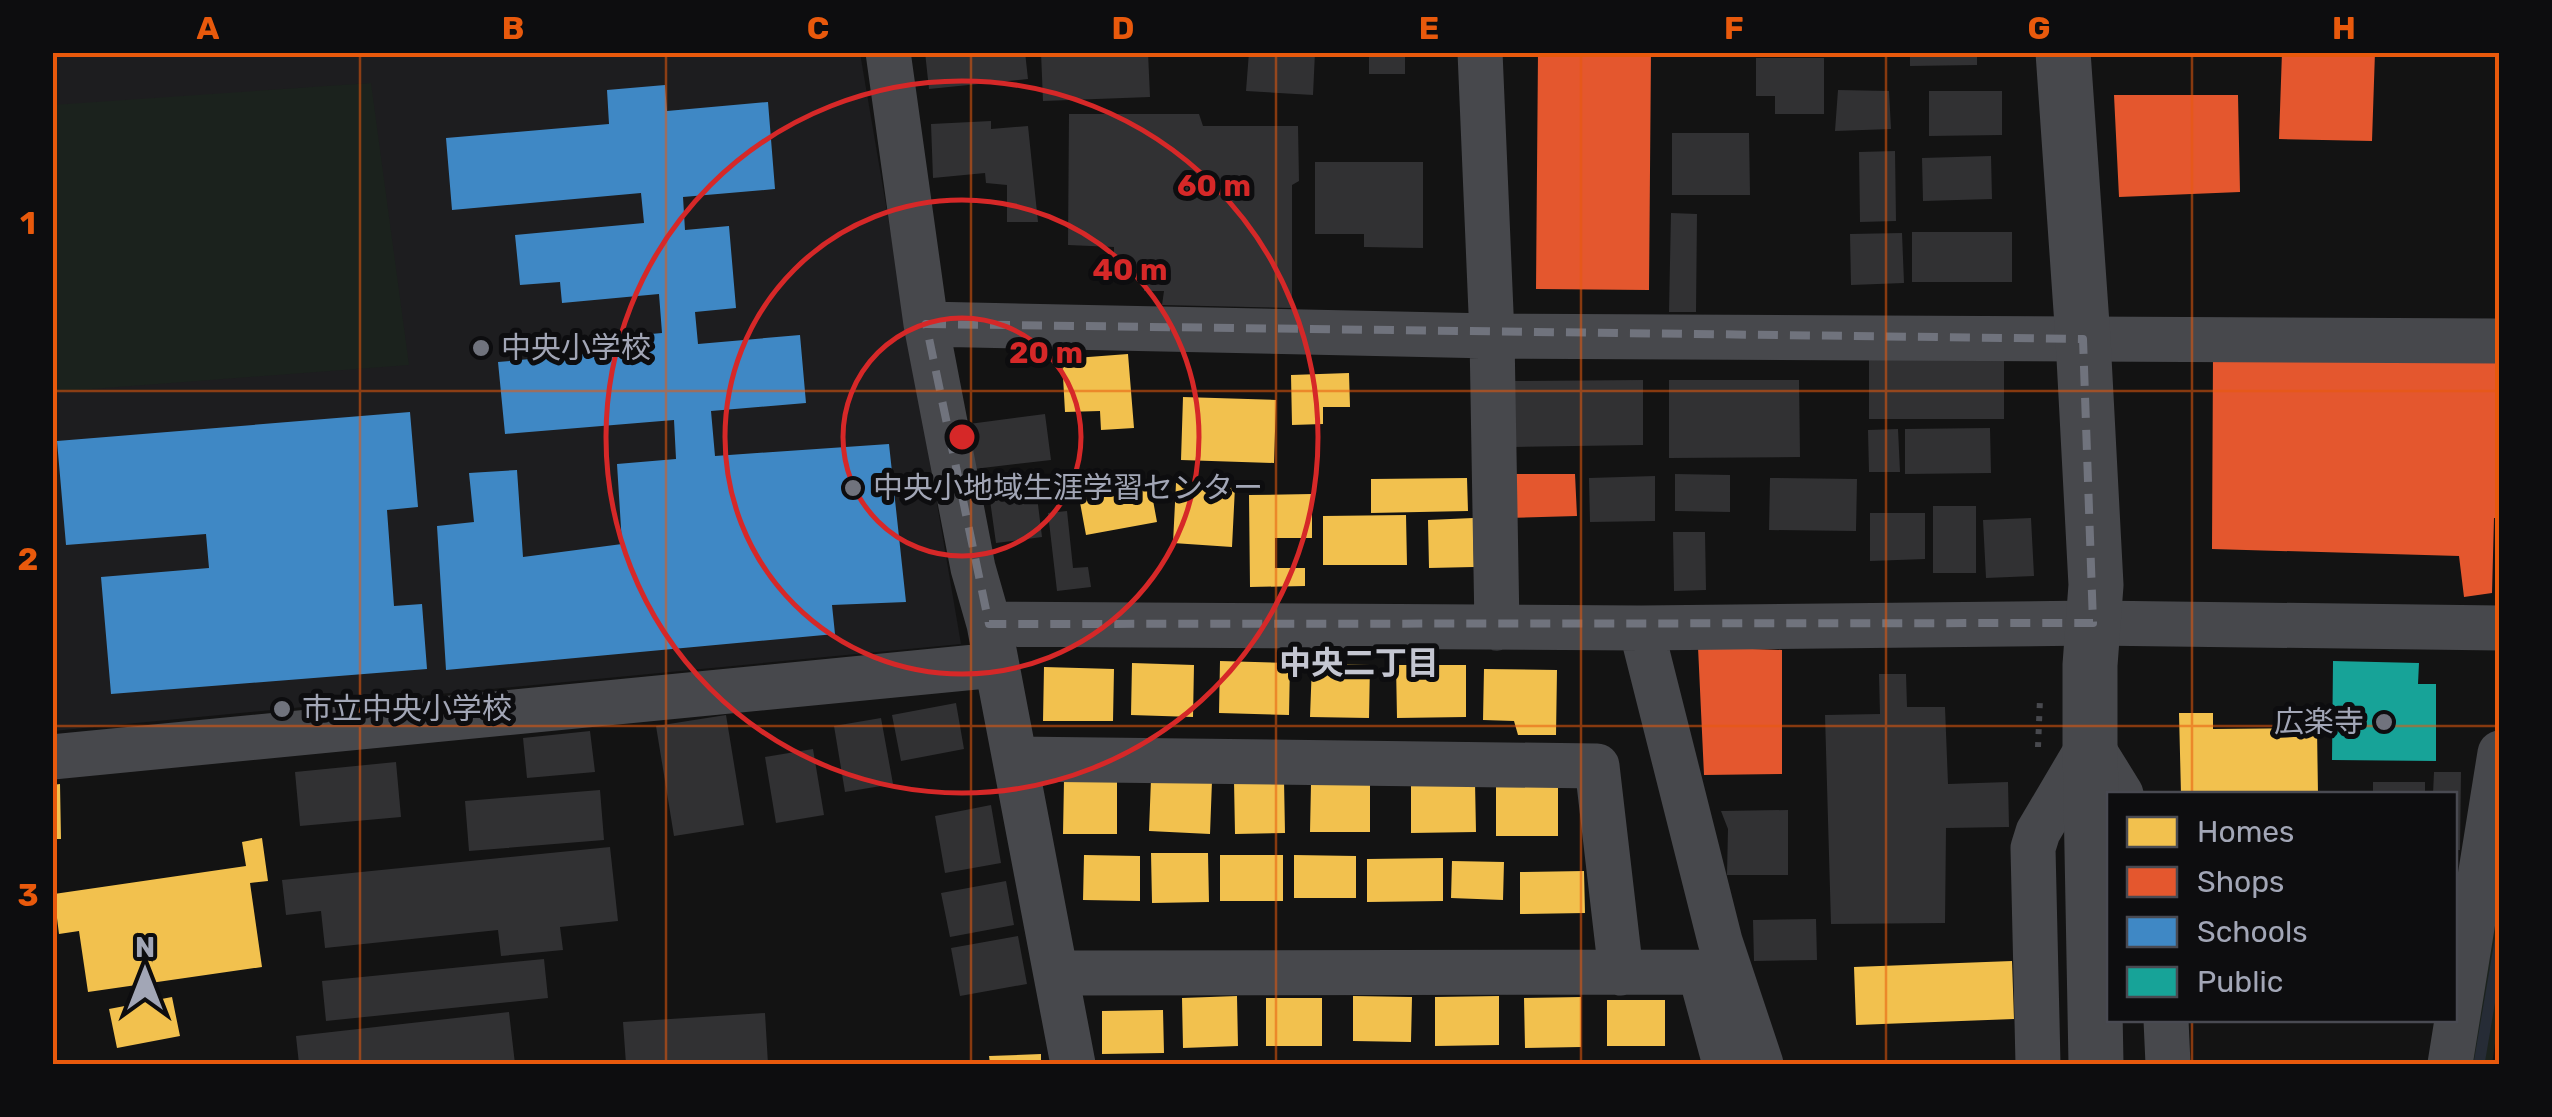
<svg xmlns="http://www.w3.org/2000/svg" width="2552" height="1117" viewBox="0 0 2552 1117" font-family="Rubik,'Noto Sans JP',sans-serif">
<rect width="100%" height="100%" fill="#131313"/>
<path fill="#1d1d1f" d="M53 53H860L961 644 53 731Z"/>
<path fill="#1b221d" d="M371 83 409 365 53 392V105Z
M2499 828V1017L2492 1064H2465Z"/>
<path fill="#f2c14e" d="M1128 354 1134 428 1101 430 1100 411 1065 412 1062 359Z
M1349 373 1350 407H1323V424L1292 425 1291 375Z
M1183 397 1276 400 1274 463 1181 460Z
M1467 478 1468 511 1371 513V479Z
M1176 483 1235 487 1232 547 1173 543Z
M1150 484 1157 522 1086 535 1079 497Z
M1312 494V538H1275V568H1305V586L1250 587 1249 495Z
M1406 515 1407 565H1323V516Z
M1473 518 1474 567 1429 568 1428 520Z
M1220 661 1290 663 1289 715 1219 713Z
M1132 663 1194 665 1193 717 1131 715Z
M1312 664 1370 665 1369 718 1310 717Z
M1396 665H1466V717L1397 718Z
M1044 667 1114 669 1113 721H1043Z
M1484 669 1557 670 1556 735H1518L1514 721 1483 720Z
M2179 713H2213V729L2317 728 2318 794H2181Z
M1151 779 1212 781 1210 834 1149 831Z
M1064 780 1117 781V834H1063Z
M1284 780 1285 833 1235 834 1234 781Z
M1475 782 1476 832 1411 833V783Z
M60 784 61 839H52V785Z
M1311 784H1370V832H1310Z
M1496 786H1558V836H1496Z
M262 838 268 881 250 883 262 967 88 992 79 931 59 934 54 894 246 866 242 842Z
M1151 853H1208L1209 902 1152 903Z
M1084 855 1140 856V901L1083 900Z
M1220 855H1283V901H1220Z
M1294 855 1356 856V898H1294Z
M1443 858V901L1367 902V859Z
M1452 861 1504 862 1503 900 1451 898Z
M1584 871 1585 913 1520 914V872Z
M2012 961 2014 1019 1856 1025 1854 967Z
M1237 996 1238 1046 1183 1048 1182 998Z
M1353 996 1412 997 1411 1042 1353 1041Z
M1499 996V1045L1435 1046V997Z
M172 997 180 1036 117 1048 109 1009Z
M1581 997V1047L1525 1048 1524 998Z
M1266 998H1322V1046H1266Z
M1607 1000H1665V1046H1607Z
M1163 1010 1164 1053 1102 1054V1011Z
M1041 1054V1064H990L989 1056Z"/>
<path fill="#e4572e" d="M1538 52H1651L1649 290 1536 289Z
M2282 52H2375L2372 141 2279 139Z
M2114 95H2238L2240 192 2119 197Z
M2213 355 2500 358V518H2494L2492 593 2464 597 2459 556 2212 549Z
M1504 474H1575L1577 516 1506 518Z
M1698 647 1782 650V774L1704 775Z"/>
<path fill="#3f88c5" d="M665 85 667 111 768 102 775 189 683 197 685 230 729 226 736 308 695 312 698 344 800 335 806 403 711 411 715 456 889 444 906 602 832 605 835 634 446 670 437 526 474 522 469 473 517 470 523 557 622 544 617 464 676 459 674 420 505 434 498 362 607 352 606 338 662 333 659 294 562 303 560 282 520 285 515 235 644 223 641 193 452 210 446 138 609 124 607 90Z
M410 412 418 507 387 510 394 606 422 604 427 669 111 694 101 577 209 568 206 534 66 545 57 441Z"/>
<path fill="#17a398" d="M2333 661 2419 663 2418 684H2436V761L2332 760Z"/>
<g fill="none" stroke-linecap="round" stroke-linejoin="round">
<path stroke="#262c36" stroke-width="11" d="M2479 1064 2500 941"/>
</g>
<path fill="#313133" d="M925 52H1025L1028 79 929 89Z
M1041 52H1148L1150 97 1043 101Z
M1249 52H1315L1313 95 1246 91Z
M1369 52H1405V74H1369Z
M1910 52H1977V65L1910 66Z
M1756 58H1824V114H1775V96H1756Z
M1838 90 1889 91 1891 129 1835 131Z
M1929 91H2002V135L1929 136Z
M1069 114H1199L1203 126H1298L1299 181 1292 185V308L1162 305 1164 291H1144V273L1114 275V247L1068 245Z
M991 121V129L1028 126 1038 222H1007V185L986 183 985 173 933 178 931 124Z
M1672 133H1749L1750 195H1672Z
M1895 151 1896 221 1860 222 1859 152Z
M1991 156 1992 199 1923 201 1922 158Z
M1315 162H1423V248L1364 247V234H1315Z
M1671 213 1697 214 1696 312H1669Z
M1912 232H2012V282H1912Z
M1902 233 1904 283 1851 285 1850 234Z
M1869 354H2004V419H1869Z
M1643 380V445L1513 447 1512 381Z
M1669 380H1799L1800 457 1669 458Z
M1045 414 1051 460 974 469 969 424Z
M1990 428 1991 473 1905 474V429Z
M1898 429 1900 472H1869L1868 430Z
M1675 474 1730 475V512L1675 511Z
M1068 476 1071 499 1048 502 1045 478Z
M1655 476V521L1590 522 1589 478Z
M1770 478 1857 479 1856 531 1769 530Z
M1035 480 1042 537 996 543 988 486Z
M1933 506H1976V573H1933Z
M1067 511 1073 568 1088 567 1091 587 1057 591 1048 513Z
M1870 513H1925V559L1870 561Z
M2031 518 2034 576 1986 578 1983 520Z
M1673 532H1705L1706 590 1674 591Z
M1879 674H1906L1907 707H1945L1948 784 2008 782 2009 827 1946 828 1945 923 1831 924 1825 715 1880 714Z
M956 703 964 749 901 761 892 715Z
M726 715 744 825 674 836 656 726Z
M881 718 893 784 845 792 834 726Z
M590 731 595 772 527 778 523 738Z
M813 749 824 815 776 823 765 757Z
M396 762 401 817 300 826 295 772Z
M2434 772H2461L2460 850H2454V794H2433Z
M2373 782H2425V794H2373Z
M600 790 604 840 469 851 465 801Z
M991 805 1001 863 945 873 935 816Z
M1788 810V875H1727L1728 829 1721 811Z
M610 847 618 921 560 927 563 950 501 956 498 930 325 948 321 911 286 915 282 880Z
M1006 881 1014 925 950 937 941 893Z
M1816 919 1817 960 1754 961 1753 920Z
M1018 936 1027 984 960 996 951 948Z
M544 959 548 998 326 1021 322 981Z
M509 1012 515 1064H299L296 1036Z
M765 1013 768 1064H626L623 1022Z"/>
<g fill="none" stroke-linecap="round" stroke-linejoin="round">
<path stroke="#48494e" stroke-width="6" stroke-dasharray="5 8" stroke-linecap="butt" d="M2038 747 2040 699"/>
<path stroke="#47484c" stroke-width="45" d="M888 52 926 324 973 568 989 624 1073 1064
M1480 52 1492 336 1497 628
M926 324 1492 336 2500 341
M989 624 1641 628 2093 623 2500 628
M1641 628 1720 941 1761 1064
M52 757 996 665
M1015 759 1597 766 1621 973
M1056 973 1700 972 1725 1064
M2166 1020 2168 1064
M2038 1064 2033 848 2038 832 2090 744 2121 794
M2450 1064 2500 753"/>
<path stroke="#47484c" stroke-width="55" d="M2063 52 2083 339 2096 585 2090 665V744L2096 1064"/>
</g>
<path fill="none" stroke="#70737d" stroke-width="8" stroke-dasharray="20 12" stroke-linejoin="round" d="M926 324 2083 339 2093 623 989 624Z"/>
<path fill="none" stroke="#e8590c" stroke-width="2.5" stroke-opacity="0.55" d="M360 52V1064M666 52V1064M971 52V1064M1276 52V1064M1581 52V1064M1886 52V1064M2192 52V794M52 391H2500M52 726H2500M2192 1020V1064"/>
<g fill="none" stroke="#d62828" stroke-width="5">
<circle cx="962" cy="437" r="119"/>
<circle cx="962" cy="437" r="237"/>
<circle cx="962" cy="437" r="356"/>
</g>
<g fill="#70737d" stroke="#0d0d0f" stroke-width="4">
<circle cx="481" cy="348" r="10"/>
<circle cx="853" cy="488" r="10"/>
<circle cx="282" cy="709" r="10"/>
<circle cx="2384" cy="722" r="10"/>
</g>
<g text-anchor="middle" stroke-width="10" stroke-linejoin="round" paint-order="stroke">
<g font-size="30" fill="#a2a6b6" stroke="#0d0d0f" text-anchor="start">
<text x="501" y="358">中央小学校</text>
<text x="873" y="498">中央小地域生涯学習センター</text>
<text x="302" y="719">市立中央小学校</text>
<text x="2364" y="732" text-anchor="end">広楽寺</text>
</g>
<g font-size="32" font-weight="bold" fill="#c4c6d1" stroke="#0d0d0f">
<text x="1359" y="674">中央二丁目</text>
</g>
</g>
<circle cx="962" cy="437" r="15" fill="#d62828" stroke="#0d0d0f" stroke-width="5"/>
<g font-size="30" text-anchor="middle" font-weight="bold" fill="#d62828" stroke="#0d0d0f" stroke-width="10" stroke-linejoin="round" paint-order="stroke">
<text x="1214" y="196">60 m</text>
<text x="1130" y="280">40 m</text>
<text x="1046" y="363">20 m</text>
</g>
<rect width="2552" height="1117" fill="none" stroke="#0d0d0f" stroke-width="110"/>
<rect x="2107" y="792" width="350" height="230" fill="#0d0d0f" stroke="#494a52" stroke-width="2.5"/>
<rect x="2127" y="817" width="50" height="30" fill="#f2c14e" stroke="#494a52" stroke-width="2.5"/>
<text x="2197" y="842" font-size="30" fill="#a2a6b6">Homes</text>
<rect x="2127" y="867" width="50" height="30" fill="#e4572e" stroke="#494a52" stroke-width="2.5"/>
<text x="2197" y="892" font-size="30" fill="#a2a6b6">Shops</text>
<rect x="2127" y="917" width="50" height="30" fill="#3f88c5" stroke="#494a52" stroke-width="2.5"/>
<text x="2197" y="942" font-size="30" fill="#a2a6b6">Schools</text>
<rect x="2127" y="967" width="50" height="30" fill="#17a398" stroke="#494a52" stroke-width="2.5"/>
<text x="2197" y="992" font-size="30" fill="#a2a6b6">Public</text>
<g transform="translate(145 972)" stroke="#0d0d0f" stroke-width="8" paint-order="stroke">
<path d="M0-8L18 38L0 25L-18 38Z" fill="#a2a6b6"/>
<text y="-15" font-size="28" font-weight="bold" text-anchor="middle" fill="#a2a6b6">N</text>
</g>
<rect x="55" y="55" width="2442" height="1007" fill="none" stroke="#e8590c" stroke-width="4"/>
<g font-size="32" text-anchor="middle" font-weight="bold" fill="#e8590c">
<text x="208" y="39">A</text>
<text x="513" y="39">B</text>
<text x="818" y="39">C</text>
<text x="1123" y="39">D</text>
<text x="1429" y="39">E</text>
<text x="1734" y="39">F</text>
<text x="2039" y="39">G</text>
<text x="2344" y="39">H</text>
<text x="28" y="234">1</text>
<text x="28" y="570">2</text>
<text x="28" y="906">3</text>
</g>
</svg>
